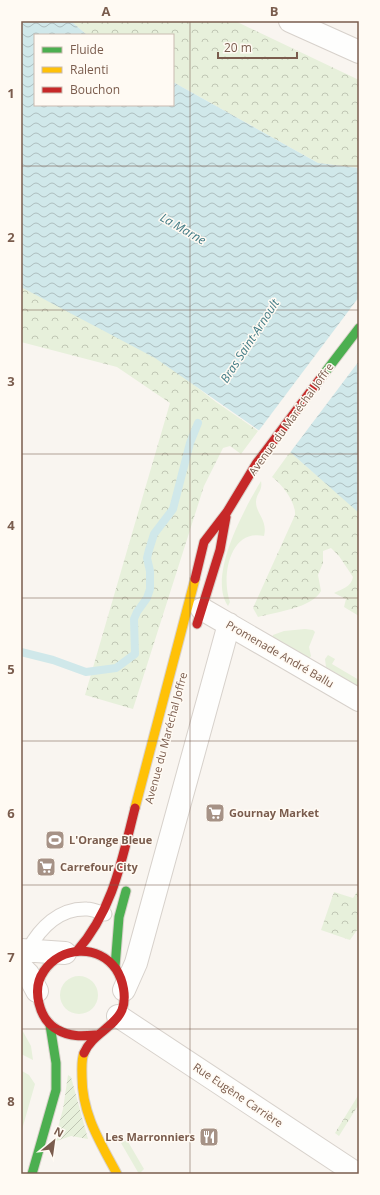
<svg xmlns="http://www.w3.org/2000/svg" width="380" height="1195" viewBox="0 0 380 1195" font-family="'Open Sans',sans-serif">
<defs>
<pattern id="forest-crowns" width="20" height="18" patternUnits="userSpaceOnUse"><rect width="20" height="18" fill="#e7f0db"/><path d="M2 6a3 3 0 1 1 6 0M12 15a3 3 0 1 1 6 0" fill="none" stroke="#c0c6b4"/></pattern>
<pattern id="garden-furrows" width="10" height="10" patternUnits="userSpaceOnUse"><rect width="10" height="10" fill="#e7f0db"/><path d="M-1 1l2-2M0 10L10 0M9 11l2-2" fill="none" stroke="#c0c6b4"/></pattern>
<pattern id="water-waves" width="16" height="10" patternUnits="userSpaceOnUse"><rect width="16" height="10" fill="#d0e8ea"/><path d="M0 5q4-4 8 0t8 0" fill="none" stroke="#aebfc0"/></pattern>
</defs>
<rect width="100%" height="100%" fill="#f9f5f0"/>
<path fill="#e7f0db" d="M261 481C263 491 256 493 256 502 256 514 268 520 264 536 229 528 221 578 230 602L228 606C207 576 245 508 261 481Z
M305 629 313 630 315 632 309 647 311 656 309 659 272 638 273 635 284 631Z
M328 655 335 659 332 664 359 680V687L326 667 325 659Z
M60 995a19 19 0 1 1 38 0a19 19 0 1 1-38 0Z
M21 1028 31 1046 33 1060 21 1054Z
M22 1071 29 1075 35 1084 21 1133Z
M127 1140 144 1169 139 1174 121 1143Z"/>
<path fill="url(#forest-crowns)" d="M71 21H235L359 80V168L318 163 173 82V35H87Z
M21 250 216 402 258 431 241 454 230 446 223 448 204 486 133 709 85 695 170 403 117 367 21 342Z
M290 452 321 479 359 489V616L344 607 346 599 334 593C342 589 351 587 353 577L339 556 331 548 323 551V563L318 575 321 591C312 608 276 612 258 617L253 608 295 515C296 502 282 484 272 477Z
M359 889V931L357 930 350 940 321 930 334 892 353 898Z
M359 1094V1104L339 1136 335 1133Z"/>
<path fill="url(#garden-furrows)" d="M68 1075 71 1077 88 1139 71 1136 54 1142 63 1109Z"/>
<path fill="url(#water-waves)" d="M21 21H71L87 35H35V105H173V82L318 163 359 168V513L290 452 155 358 21 287Z"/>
<path fill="#f9f5f0" d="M359 297V361L289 454 257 433Z"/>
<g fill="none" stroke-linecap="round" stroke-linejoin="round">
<path stroke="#d0e8ea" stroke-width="8" d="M21 652 53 660 86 672 116 668 135 654 134 619 137 612 147 598 150 589V571L147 558 149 550 154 534 173 509 190 443 198 423"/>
<defs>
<path id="lane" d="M28 950C40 928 59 908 87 909 92 909 99 912 105 914"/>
<path id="street" d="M290 21 359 52
M202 609 359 700
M21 950 65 953
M21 967 28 974 37 991
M124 990 136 963 229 624
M118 1016 357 1174"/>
<path id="fast" d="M323 375 359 328
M115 967 119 917 126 891
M32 1174 56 1090V1063L50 1025"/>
<path id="slow" d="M135 808 195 579
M84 1053C81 1060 82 1069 82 1077 82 1114 100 1142 117 1174"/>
<path id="jam" d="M195 579 204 542 227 512 256 464 323 375
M197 624 220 550 226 517
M77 951C113 910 122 859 135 808
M84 1053C92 1034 114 1028 122 1010 127 997 123 980 116 969 98 944 61 946 44 971 31 989 39 1020 58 1030 70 1037 82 1036 96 1035"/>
</defs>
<use href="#lane" stroke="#d7d1cb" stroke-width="15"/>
<use href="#street" stroke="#d7d1cb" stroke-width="24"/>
<use href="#fast" stroke="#d9d2cb" stroke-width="11"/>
<use href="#slow" stroke="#d9d2cb" stroke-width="11"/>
<use href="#jam" stroke="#d9d2cb" stroke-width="11"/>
<use href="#lane" stroke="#fefefd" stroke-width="13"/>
<use href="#street" stroke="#fefefd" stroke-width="22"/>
<use href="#fast" stroke="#4caf50" stroke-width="9"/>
<use href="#slow" stroke="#ffc107" stroke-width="9"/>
<use href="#jam" stroke="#c62828" stroke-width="9"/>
</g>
<path fill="none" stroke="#7a5c4d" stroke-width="1" stroke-opacity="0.55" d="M190 21V1174M21 166H359M21 310H359M21 454H359M21 598H359M21 741H359M21 885H359M21 1029H359"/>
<defs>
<symbol id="supermarket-square" viewBox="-11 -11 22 22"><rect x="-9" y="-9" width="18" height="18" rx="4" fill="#a69286" stroke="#fffaf3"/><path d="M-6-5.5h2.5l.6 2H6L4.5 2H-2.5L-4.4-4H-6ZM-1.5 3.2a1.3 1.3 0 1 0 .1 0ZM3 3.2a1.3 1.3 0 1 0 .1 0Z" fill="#fff"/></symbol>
<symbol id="stadium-square" viewBox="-11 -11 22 22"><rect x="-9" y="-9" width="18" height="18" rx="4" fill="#a69286" stroke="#fffaf3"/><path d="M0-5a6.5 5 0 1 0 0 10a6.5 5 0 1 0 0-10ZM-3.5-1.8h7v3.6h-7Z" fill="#fff"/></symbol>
<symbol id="restaurant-square" viewBox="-11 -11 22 22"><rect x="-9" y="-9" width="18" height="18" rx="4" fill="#a69286" stroke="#fffaf3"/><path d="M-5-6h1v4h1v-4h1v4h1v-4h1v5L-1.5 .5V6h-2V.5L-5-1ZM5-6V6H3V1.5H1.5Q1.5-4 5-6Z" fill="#fff"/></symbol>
</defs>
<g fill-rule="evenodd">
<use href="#supermarket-square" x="204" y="802" width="22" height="22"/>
<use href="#stadium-square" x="44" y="829" width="22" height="22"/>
<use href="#supermarket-square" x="35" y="856" width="22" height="22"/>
<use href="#restaurant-square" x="198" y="1126" width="22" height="22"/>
</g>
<g text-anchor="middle" stroke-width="3" stroke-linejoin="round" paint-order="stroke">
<g font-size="11" fill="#7a5c4d" stroke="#fffaf3">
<text transform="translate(291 419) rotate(-54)" y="4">Avenue du Maréchal Joffre</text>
<text transform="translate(280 654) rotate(30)" y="4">Promenade André Ballu</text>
<text transform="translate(166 738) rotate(-75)" y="4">Avenue du Maréchal Joffre</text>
<text transform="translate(238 1095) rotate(34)" y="4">Rue Eugène Carrière</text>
</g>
<g font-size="11" font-weight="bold" fill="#7a5c4d" stroke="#fffaf3" text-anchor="start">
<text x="229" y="817">Gournay Market</text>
<text x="69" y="844">L'Orange Bleue</text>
<text x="60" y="871">Carrefour City</text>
<text x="195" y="1141" text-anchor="end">Les Marronniers</text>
</g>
<g font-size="12" font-style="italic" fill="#437c86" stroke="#fffaf3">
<text transform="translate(183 229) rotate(30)" y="4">La Marne</text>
<text transform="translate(250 341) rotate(-57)" y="4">Bras Saint-Arnoult</text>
</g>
</g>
<rect width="380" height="1195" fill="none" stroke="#fffaf3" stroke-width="44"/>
<rect x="34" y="34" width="140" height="72" fill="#fffaf3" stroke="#cabbb1"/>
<rect x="42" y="47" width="20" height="6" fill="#4caf50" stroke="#cabbb1"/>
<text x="70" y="54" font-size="12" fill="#7a5c4d">Fluide</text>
<rect x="42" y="67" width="20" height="6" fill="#ffc107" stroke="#cabbb1"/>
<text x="70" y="74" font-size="12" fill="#7a5c4d">Ralenti</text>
<rect x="42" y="87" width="20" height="6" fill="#c62828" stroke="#cabbb1"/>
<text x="70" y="94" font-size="12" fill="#7a5c4d">Bouchon</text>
<g transform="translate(54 1141) rotate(29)" stroke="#fffaf3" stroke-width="3" paint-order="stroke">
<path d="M0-3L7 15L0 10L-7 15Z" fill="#7a5c4d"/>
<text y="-6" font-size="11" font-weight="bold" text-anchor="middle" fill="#7a5c4d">N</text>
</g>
<path d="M218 52v6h79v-6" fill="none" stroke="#7a5c4d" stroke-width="2"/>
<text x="224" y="52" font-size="12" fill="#7a5c4d" stroke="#fffaf3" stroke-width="3" paint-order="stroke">20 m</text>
<rect x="22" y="22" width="336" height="1151" fill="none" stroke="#7a5c4d" stroke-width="1.5"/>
<g font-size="13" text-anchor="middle" font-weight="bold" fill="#7a5c4d">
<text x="106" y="16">A</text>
<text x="274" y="16">B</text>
<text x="11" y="98">1</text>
<text x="11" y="242">2</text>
<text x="11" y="386">3</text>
<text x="11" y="530">4</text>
<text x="11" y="674">5</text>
<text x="11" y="818">6</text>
<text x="11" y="962">7</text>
<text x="11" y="1106">8</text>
</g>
</svg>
